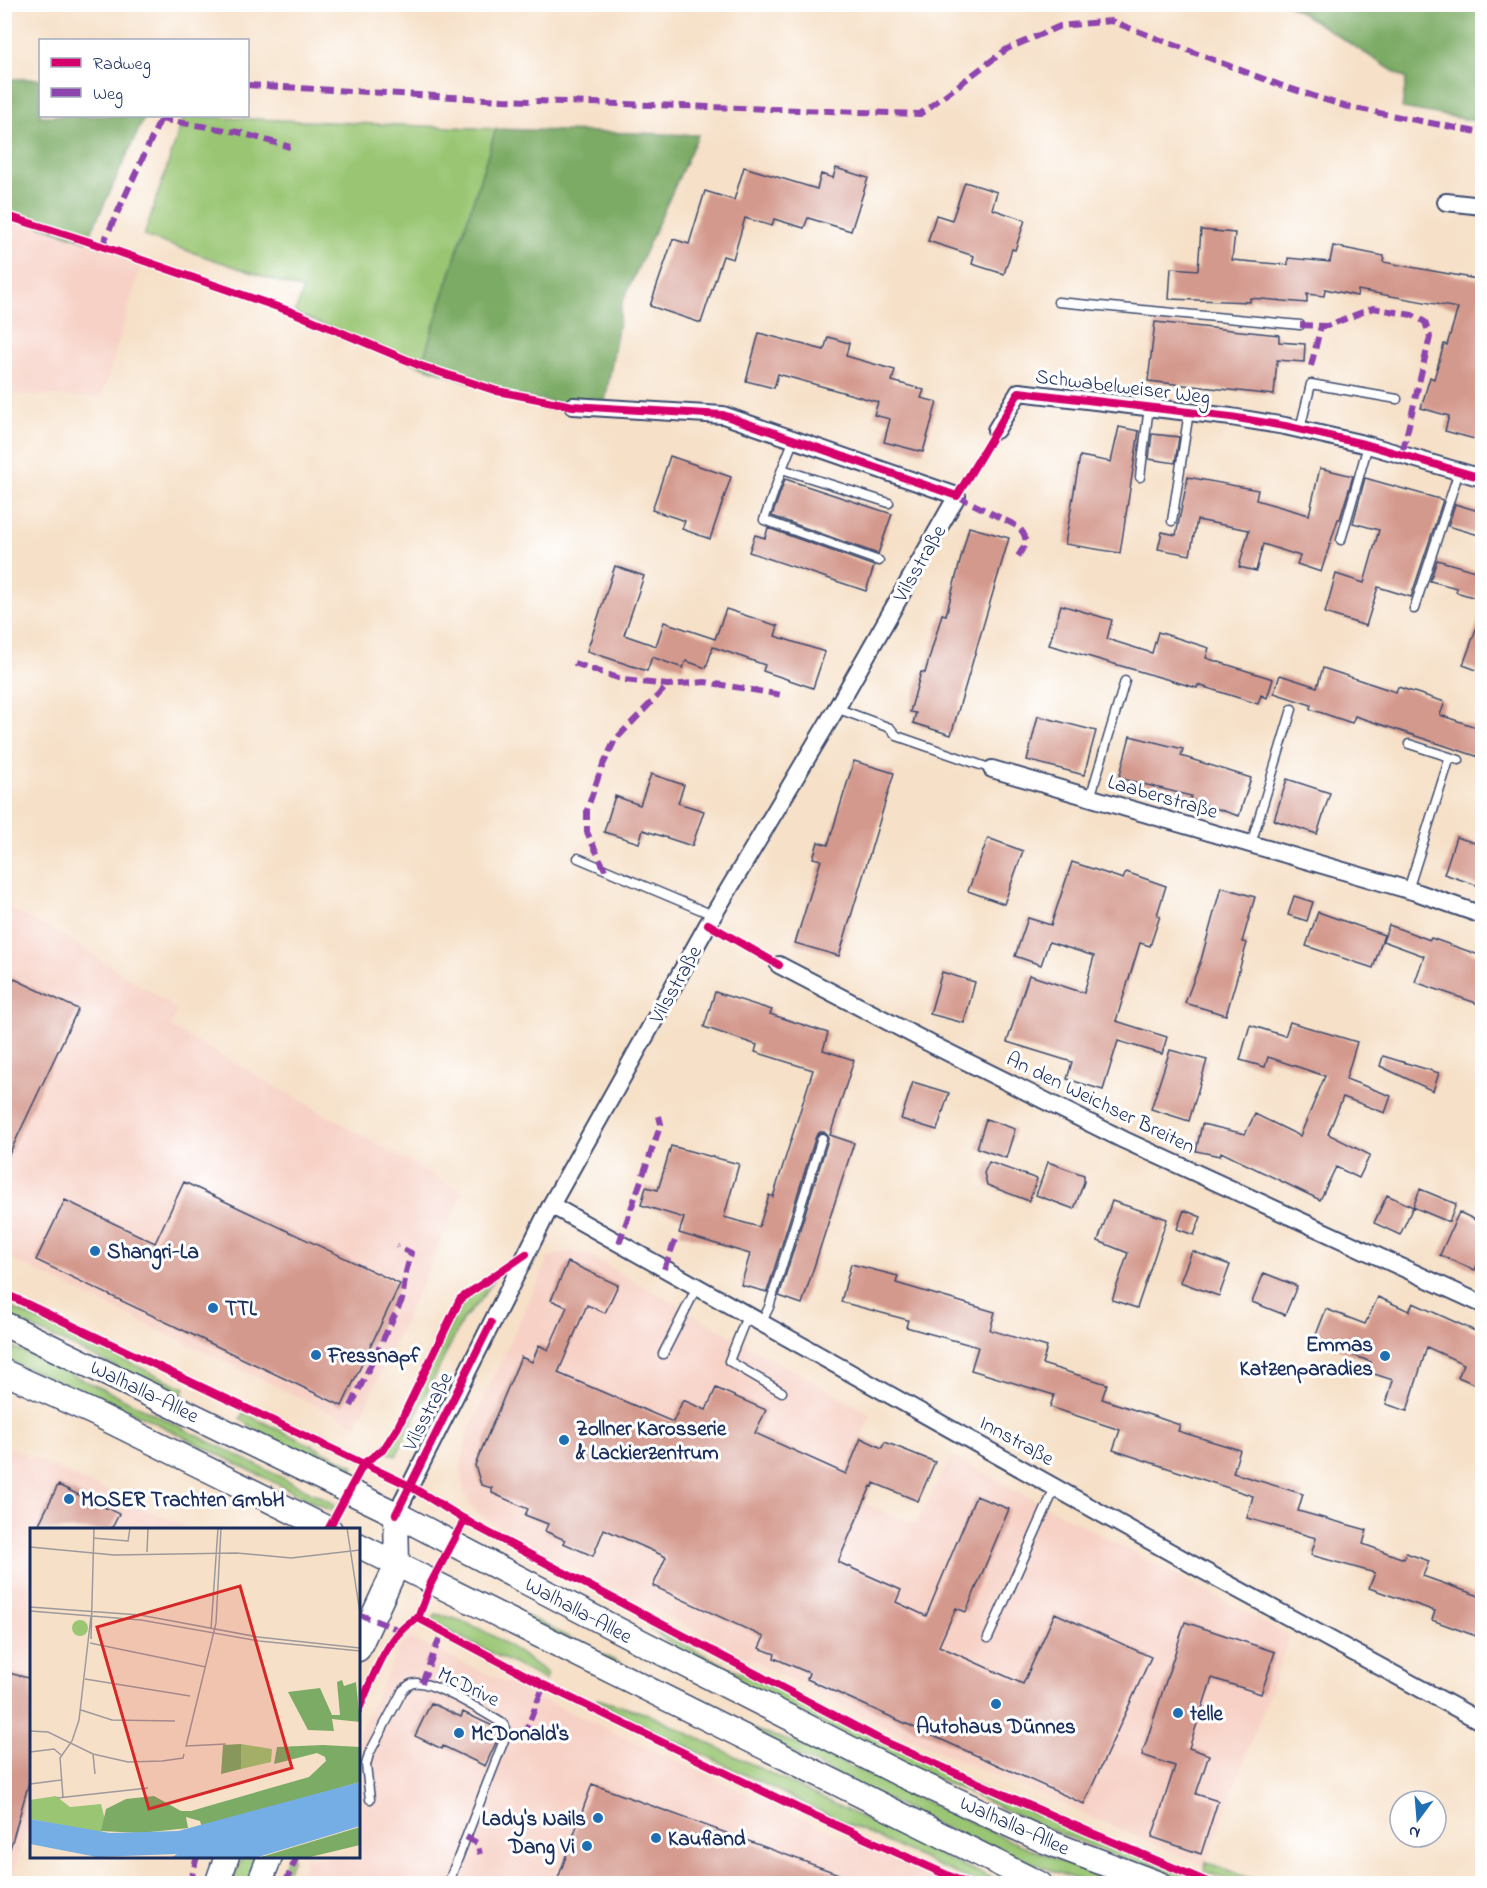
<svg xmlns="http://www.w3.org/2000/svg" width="1487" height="1888" viewBox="0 0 1487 1888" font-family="'Indie Flower',sans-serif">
<rect width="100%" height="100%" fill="#fff"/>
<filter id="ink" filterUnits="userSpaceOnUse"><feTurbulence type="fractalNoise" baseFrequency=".0167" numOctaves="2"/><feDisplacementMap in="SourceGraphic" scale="12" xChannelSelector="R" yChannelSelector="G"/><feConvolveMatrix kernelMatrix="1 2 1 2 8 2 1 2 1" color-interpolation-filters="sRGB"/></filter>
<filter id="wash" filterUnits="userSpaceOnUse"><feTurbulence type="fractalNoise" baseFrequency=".008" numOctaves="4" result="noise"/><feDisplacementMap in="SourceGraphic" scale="24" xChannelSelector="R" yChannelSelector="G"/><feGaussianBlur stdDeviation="1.35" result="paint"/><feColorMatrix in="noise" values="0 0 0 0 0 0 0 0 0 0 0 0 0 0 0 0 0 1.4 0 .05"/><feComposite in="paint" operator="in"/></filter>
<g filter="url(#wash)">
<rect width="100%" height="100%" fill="#f6e0c7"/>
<path fill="#f7d1c6" d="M5 215 142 261 102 398 5 394Z
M4 906 69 939 178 1010 170 1027 463 1192 357 1425 5 1256Z
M571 1251 588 1255 871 1414 838 1493 915 1524 952 1456 1290 1636 1205 1866 893 1731 754 1661 513 1536 477 1513 464 1494 461 1471 466 1437 550 1256Z
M5 1445 190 1529 32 1530 31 1814 10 1883 5 1884Z
M409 1638 943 1883 296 1884 307 1857 358 1856 359 1733 398 1650Z"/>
<path fill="#9ac673" stroke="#5a7a68" stroke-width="1.5" d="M184 116 496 129 421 366 295 313 303 290 144 236Z
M496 1277 478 1303 463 1319 396 1456 387 1452 459 1308 469 1297Z
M5 1305 185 1388 180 1397 5 1315Z
M4 1343 116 1395 335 1504 331 1511 144 1417 5 1359Z
M244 1413 354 1466 351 1476 314 1464 272 1443 240 1418Z
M455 1579 601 1654 758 1731 811 1748 1011 1841 1117 1883H1085L961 1836 451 1585Z
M436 1614C480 1622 513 1648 548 1674L545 1680 431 1622Z
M649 1628 1010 1803 1202 1883H1183L1043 1827 867 1747 690 1658Z
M597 1699 648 1714 954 1862 1004 1883H979L940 1867 816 1809 597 1703Z
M242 1857H256L248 1883 231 1884Z
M288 1857H293L283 1883H275Z
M1206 1862 1262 1883H1237L1204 1871Z"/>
<path fill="#7bab65" stroke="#4b6d62" stroke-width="1.5" d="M1289 5H1482V122L1402 108 1406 79Z
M4 79H40V116H145L87 241 5 215Z
M496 129 698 135 622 303 604 409 573 406 497 391 421 366Z"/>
<g id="blocks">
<path fill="#d4998d" d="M744 167 817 189 821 174 833 178 836 168 868 178 851 231 808 218 804 228 774 219 772 226 745 218 733 259 723 256 701 323 650 306 673 239 689 244 705 191 734 200Z
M965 182 997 192 992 209 1025 220 1015 250 1012 249 1004 274 972 264 974 256 928 241 936 215 952 220Z
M1201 230 1235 233 1232 260 1288 265V258L1330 262 1333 246 1384 256 1383 262 1482 280V441L1445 431 1449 416 1421 408 1430 377 1434 379 1444 344 1447 345 1458 308 1358 290 1357 296 1325 289 1324 296 1307 294V303L1250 298V302L1169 299 1171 268 1198 270Z
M1155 322 1279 335V342L1305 344 1304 362 1277 360 1274 395 1148 381Z
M759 333 824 350 828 337 849 343 846 356 895 370 892 381 924 390 921 398 937 402 923 452 884 442 890 419 874 415 878 402 778 374 774 388 746 381Z
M1119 427 1139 431 1120 553 1065 544 1080 456 1111 462Z
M1152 434 1179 437 1175 463 1149 459Z
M670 456 731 477 710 539 682 529 685 521 652 510Z
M1320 468 1353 476 1340 519H1338L1321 572 1297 564 1300 556 1263 544 1256 571 1239 567 1249 530 1197 520 1190 555 1158 549 1162 532 1176 535 1188 477 1258 490 1256 500 1309 515Z
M1365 478 1443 500 1411 597 1378 587 1366 626 1325 613 1336 574 1364 583 1379 530 1353 523Z
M785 479 892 514 878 554 772 516Z
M1455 504 1482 512V536L1448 526Z
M969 527 1009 538 951 735 913 723 916 713 910 712 921 672 925 673 942 614 946 615Z
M768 528 874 566 866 591 749 552 755 535 765 538Z
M1437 560 1482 573 1476 598 1456 592 1457 588 1430 581Z
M615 566 644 576 624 635 656 646 664 622 715 639 726 609 778 626 775 636 825 652 813 688 763 671 765 665 713 647 706 668 686 661 683 668 652 657 647 671 587 651Z
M1061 605 1112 620 1107 639 1152 653 1158 632 1209 648 1206 658 1273 679 1267 698 1261 695 1258 704 1198 685 1197 688 1049 645Z
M1480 618H1482V672L1463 665Z
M1323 668 1396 692 1398 687 1445 702 1440 715 1482 729V758L1355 716 1352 723 1310 709 1311 705 1274 693 1280 675 1317 687Z
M1038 716 1096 731 1084 775 1027 760Z
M1130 736 1183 749 1181 756 1251 778 1239 816 1190 800 1191 796 1119 778Z
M854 761 894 773 839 956 795 943 821 860 813 858 818 842 828 845Z
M651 774 684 785 678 803 704 811 692 846 643 830 639 843 604 832 615 796 640 805Z
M1287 779 1330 793 1317 834 1274 820Z
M1456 837 1482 845V887L1444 874Z
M988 838 1023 851 1004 904 968 891Z
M1072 862 1123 879 1126 872 1166 886 1157 915 1160 916 1150 946 1140 943 1116 1021 1167 1037 1162 1054 1118 1041 1103 1090 1067 1079 1072 1062 1007 1042 1029 975 1084 993 1094 956 1049 942 1041 965 1015 956 1028 918 1051 925Z
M1221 887 1255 897 1242 942 1247 943 1226 1015 1185 1003 1201 960Z
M1294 896 1313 902 1307 921 1288 915Z
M1318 912 1384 935 1373 968 1306 946Z
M1389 925 1430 940 1431 938 1482 956V1005L1415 982 1424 956 1383 941Z
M942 972 975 982 964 1023 930 1014Z
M4 974 78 1009 4 1165Z
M715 992 772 1010 770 1014 828 1033 823 1050 854 1060 830 1135 854 1143 802 1304 779 1296 828 1140V1136L824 1132H820L816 1136 767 1292 741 1285 750 1254 679 1233 684 1218 641 1205 646 1187 658 1190 671 1146 739 1164 724 1217 759 1227 769 1195 773 1197 813 1070 755 1052 757 1045 704 1027Z
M1290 1022 1357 1042 1346 1079 1391 1096 1385 1113 1343 1097 1328 1134 1370 1155 1359 1178 1336 1167 1320 1200 1221 1152 1220 1156 1196 1151 1202 1124 1245 1134 1255 1114 1300 1136 1325 1076 1268 1057 1265 1067 1240 1060 1250 1025 1285 1036Z
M1170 1050 1207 1060 1189 1121 1151 1109Z
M1383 1056 1439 1073 1433 1091 1380 1066Z
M913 1082 949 1093 937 1130 901 1119Z
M986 1119 1015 1129 1006 1158 977 1148Z
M989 1162 1037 1179 1029 1201 987 1185 984 1173Z
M1048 1162 1084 1175V1182L1074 1209 1036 1195Z
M184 1182 400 1284 342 1406 36 1260 65 1200 155 1243Z
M1420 1189 1456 1204 1449 1222 1413 1207 1400 1235 1374 1223 1387 1195 1413 1207Z
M1112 1201 1167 1219 1137 1308 1112 1300 1128 1253 1098 1241Z
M1184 1210 1201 1217 1194 1235 1177 1229Z
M1459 1212 1482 1223V1253L1475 1270 1440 1255Z
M1192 1251 1230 1265 1219 1296 1180 1282Z
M568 1262 618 1285 605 1313 587 1305 558 1373 673 1422 683 1400 706 1410 716 1388 766 1410 755 1433 846 1474 861 1438 882 1448 885 1442 935 1462 918 1501 874 1483 873 1487 871 1486 838 1562 901 1590 896 1602 926 1616 976 1496 1009 1509 966 1612 956 1608 939 1646 1023 1684 1055 1613 1151 1657 1084 1804 807 1679 809 1673 774 1658 775 1654 759 1648 764 1637 653 1586 666 1557 604 1529 593 1556 563 1543 565 1540 545 1531 548 1524 525 1515 528 1509 492 1493V1488L481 1485 475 1465 521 1357 532 1362 539 1345 548 1350 567 1307 551 1300Z
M851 1264 898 1276 896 1283 995 1312 990 1330 1047 1347 1042 1364 1107 1384 1102 1399 1180 1425 1178 1431 1240 1450 1233 1473 1303 1494 1298 1511 1367 1530 1363 1544 1404 1559 1406 1553 1429 1561 1423 1576 1482 1597V1618L1476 1636 1432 1620 1435 1611 1369 1588 1375 1573 1311 1555 1316 1538 1247 1518 1253 1496 1113 1450 1120 1430 1050 1407 1054 1395 971 1370 978 1347 906 1327 908 1320 841 1302Z
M1264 1273 1297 1286 1285 1315 1252 1302Z
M1378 1297 1409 1311 1413 1303 1482 1334V1387L1458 1377 1464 1364 1427 1347 1407 1411 1386 1404 1393 1380 1368 1372 1371 1362 1314 1340 1326 1309 1365 1324Z
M58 1485 119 1514 111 1530H36Z
M1185 1622 1275 1652 1261 1694 1212 1678 1189 1748 1209 1755 1196 1794 1218 1801 1201 1854 1152 1837 1175 1766 1142 1755Z
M9 1673 32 1679V1772L10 1849 4 1848V1690Z
M431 1703 461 1717 463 1712 499 1729 500 1734 485 1766 443 1746 442 1749 415 1736Z
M592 1784 858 1881V1884H556Z"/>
</g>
</g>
<g filter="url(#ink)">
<use href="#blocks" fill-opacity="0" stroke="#3c4a6e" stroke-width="1.5"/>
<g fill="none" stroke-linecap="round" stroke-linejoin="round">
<defs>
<path id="lane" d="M1058 302 1300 325
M1300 429 1311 384 1397 399
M794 439 782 469 889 503
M782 469 764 520 879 561
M1140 477 1149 407
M1172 521 1189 412
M1341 540 1368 445
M1414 609 1459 471
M836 708 890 728 897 736 992 769
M1409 744 1459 760
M1090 798 1125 681
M1251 844 1292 709
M578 858 713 915
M1408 890 1450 757
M747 1316 729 1361 782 1392
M761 1324 769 1307 822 1138
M663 1354 697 1287
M988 1638 1055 1488
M370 1799 366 1765 369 1754 403 1690C406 1688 408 1685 411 1684 427 1676 485 1713 502 1723L506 1728V1735L448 1884"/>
<path id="street" d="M1446 202 1482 206
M996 430 1019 392 1231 417 1285 426 1368 445 1482 478
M992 769 1419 893 1482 915
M779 965 933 1045 1124 1140 1482 1304
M551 1205 1204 1571 1482 1722
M396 1514 551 1205 708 924 839 704 957 496 723 415 573 406"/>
<path id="secondary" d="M4 1324 396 1514 643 1643 900 1774 1045 1841 1159 1884
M4 1372 92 1412 330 1530
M358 1545 1040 1884
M358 1649 397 1565 396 1514
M217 1884 227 1856
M259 1884 270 1856"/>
</defs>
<use href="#lane" stroke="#3c4a6e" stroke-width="11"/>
<use href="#street" stroke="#3c4a6e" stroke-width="20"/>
<use href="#secondary" stroke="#3c4a6e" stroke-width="27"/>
<use href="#lane" stroke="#fff" stroke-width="8"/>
<use href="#street" stroke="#fff" stroke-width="16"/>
<use href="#secondary" stroke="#fff" stroke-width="24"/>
<path stroke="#8e44ad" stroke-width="6" stroke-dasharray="12 6" stroke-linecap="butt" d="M248 85 503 100 920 114 1007 49 1060 26 1111 21 1280 85 1344 106 1482 133
M160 119 238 132 290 147
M102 246 162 116
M1300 325 1327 326 1373 308 1412 315 1425 322 1430 337 1402 454
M1311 366 1321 326
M957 496 1017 526C1030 538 1026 544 1017 558
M574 663 624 680 668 685 705 682 782 695
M605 870 587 832V810L601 769 615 740 668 685
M619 1243 661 1124 659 1116
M664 1269 676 1238
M351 1406 402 1300 406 1272 411 1253 397 1246
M358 1614 402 1631
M422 1683 442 1632
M524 1736 544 1685
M466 1837 477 1843 480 1854
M190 1884 197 1856
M285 1884 297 1856"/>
<defs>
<path id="cycleway" d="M4 215 87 241 295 313 421 366 497 391 573 406 723 415 957 496 1019 392 1231 417 1285 426 1368 445 1482 478
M708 924 779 965
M4 1293 410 1486 472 1524 883 1741 1087 1831 1212 1884
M396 1514 491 1323
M328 1530 364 1463 384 1449 398 1427 460 1299 526 1254
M418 1618 544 1685 802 1810 967 1884
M358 1711C371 1683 388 1631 418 1618L431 1583 465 1519"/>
</defs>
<use href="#cycleway" stroke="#fff" stroke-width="11"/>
<use href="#cycleway" stroke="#d6006c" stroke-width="8"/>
</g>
</g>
<g fill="#1f6fb2" stroke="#fff" stroke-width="2">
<circle cx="95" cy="1251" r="6"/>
<circle cx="213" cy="1308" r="6"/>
<circle cx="316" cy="1355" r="6"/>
<circle cx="1385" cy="1356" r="6"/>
<circle cx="564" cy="1440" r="6"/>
<circle cx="69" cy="1499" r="6"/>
<circle cx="996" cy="1704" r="6"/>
<circle cx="1178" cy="1713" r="6"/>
<circle cx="459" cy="1733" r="6"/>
<circle cx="598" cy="1818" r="6"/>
<circle cx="656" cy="1838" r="6"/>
<circle cx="587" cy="1846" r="6"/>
</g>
<g text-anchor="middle" stroke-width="6" stroke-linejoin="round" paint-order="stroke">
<g font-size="21" fill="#1b2f5e" stroke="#fff">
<text transform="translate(1123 386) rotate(7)" y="7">Schwabelweiser Weg</text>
<text transform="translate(919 563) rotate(-60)" y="7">Vilsstraße</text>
<text transform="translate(1163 796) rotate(16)" y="7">Laaberstraße</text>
<text transform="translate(675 984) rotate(-61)" y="7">Vilsstraße</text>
<text transform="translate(1101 1102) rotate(26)" y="7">An den Weichser Breiten</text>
<text transform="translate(145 1391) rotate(26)" y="7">Walhalla-Allee</text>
<text transform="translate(427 1411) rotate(-63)" y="7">Vilsstraße</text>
<text transform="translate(1017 1440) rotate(29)" y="7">Innstraße</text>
<text transform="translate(579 1610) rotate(28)" y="7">Walhalla-Allee</text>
<text transform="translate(469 1686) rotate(26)" y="7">McDrive</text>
<text transform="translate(1015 1825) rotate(24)" y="7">Walhalla-Allee</text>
</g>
<g font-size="21" font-weight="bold" fill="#1b2f5e" stroke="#fff" text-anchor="start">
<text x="107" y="1258">Shangri-La</text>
<text x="225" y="1315">TTL</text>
<text x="1373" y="1351" text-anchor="end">Emmas<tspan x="1373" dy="24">Katzenparadies</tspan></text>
<text x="328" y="1362">Fressnapf</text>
<text x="576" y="1435">Zollner Karosserie<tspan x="576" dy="24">&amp; Lackierzentrum</tspan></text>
<text x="81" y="1506">MOSER Trachten GmbH</text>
<text x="1190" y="1720">telle</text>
<text x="996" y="1733" text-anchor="middle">Autohaus Dünnes</text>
<text x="471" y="1740">McDonald's</text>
<text x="586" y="1825" text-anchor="end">Lady's Nails</text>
<text x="668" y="1845">Kaufland</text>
<text x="575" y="1853" text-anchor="end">Dang Vi</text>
</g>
</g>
<g transform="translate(30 1528)">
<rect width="330" height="330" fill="#f6e0c7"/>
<path d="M42 100a8 8 0 1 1 16 0a8 8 0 1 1-16 0ZM211 216 242 221 241 234 211 241ZM26 268 40 279 71 276 75 292 71 305 0 291V272Z" fill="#9ac673"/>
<path d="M312 152 314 158 326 154 330 194 302 191 304 203 278 202 258 164 290 160 302 187H310L307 154ZM211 216V241L191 246 193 217ZM293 217 330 219V254L172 299 170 293 156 289 158 300 111 305 71 303 76 281 96 271 124 268 151 283H161L279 249 296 233 295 229 287 225 244 236 247 219ZM330 299V317L276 330H228Z" fill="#7bab65"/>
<path d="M330 254V298L225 330H141L147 326 67 329 0 316V291L80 305 148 303Z" fill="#75aee5"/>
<path fill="none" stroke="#75aee5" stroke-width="3" d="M176 330 330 278"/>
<path fill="none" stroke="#9e999d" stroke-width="1.5" d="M191 0 186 95 156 218 196 216M317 0 330 85M63 10 98 13 100 0M0 19 84 27 207 25 261 30 330 22M117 24 118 0M0 79 110 87 228 109 330 120M0 83 111 92 229 113 330 123M181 101 188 0M61 111 64 0M60 115 176 139M55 151 160 168M51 182 82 192 145 193M0 203 18 204 63 226 98 234 132 233 153 230 154 226M0 224 24 221 31 227M63 226 65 246M0 227V248M0 256 31 252M33 269 30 230 42 213 49 192 61 88M27 270 118 260"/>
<path fill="#d62828" fill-opacity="0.15" stroke="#d62828" stroke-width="3" d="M210 58 262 240 119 281 67 99Z"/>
<rect width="330" height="330" fill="none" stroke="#1b2f5e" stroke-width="3"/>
</g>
<rect width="1487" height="1888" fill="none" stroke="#fff" stroke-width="24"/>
<rect x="39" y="39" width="210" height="78" fill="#ffffff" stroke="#a4acbf" stroke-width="1.5"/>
<rect x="51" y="58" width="30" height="9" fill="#d6006c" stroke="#a4acbf" stroke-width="1.5"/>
<text x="93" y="69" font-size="18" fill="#1b2f5e">Radweg</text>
<rect x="51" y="88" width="30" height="9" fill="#8e44ad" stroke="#a4acbf" stroke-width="1.5"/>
<text x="93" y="99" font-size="18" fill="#1b2f5e">Weg</text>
<g transform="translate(1418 1819) rotate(196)"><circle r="28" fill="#ffffff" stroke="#a4acbf" stroke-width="1.5"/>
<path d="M0-4.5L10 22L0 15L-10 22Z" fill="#1f6fb2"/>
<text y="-9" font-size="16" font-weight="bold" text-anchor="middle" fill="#1b2f5e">N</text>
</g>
</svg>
